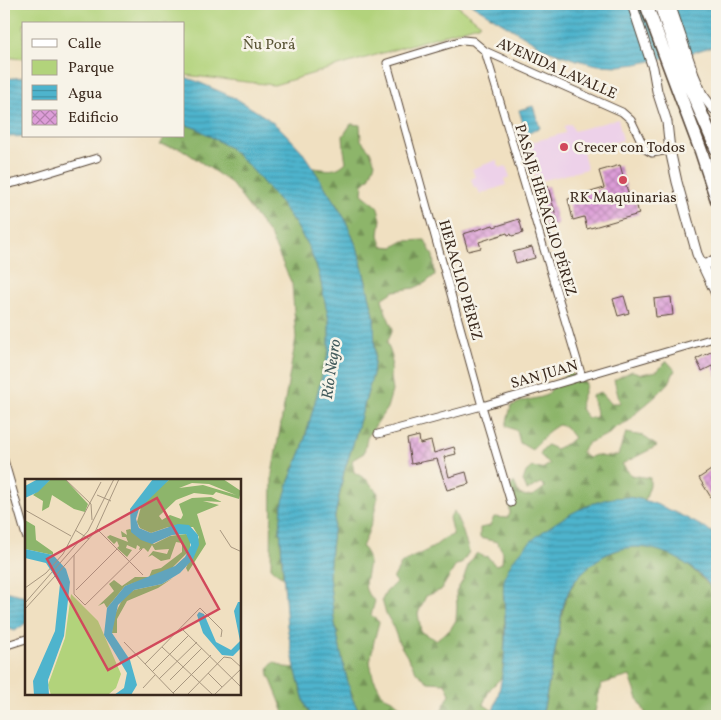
<svg xmlns="http://www.w3.org/2000/svg" width="721" height="720" viewBox="0 0 721 720" font-family="Vollkorn,serif">
<defs>
<pattern id="forest-firs" width="22" height="20" patternUnits="userSpaceOnUse" patternTransform="scale(1.25)"><rect width="22" height="20" fill="#8db56b"/><path d="M5 1l3.5 6h-7zM16 11l3.5 6h-7z" fill="#749357"/></pattern>
<pattern id="water-rules" width="6" height="5" patternUnits="userSpaceOnUse" patternTransform="scale(1.25)"><rect width="6" height="5" fill="#4eb4cd"/><path d="M0 2.5h6" fill="none" stroke="#4293a6"/></pattern>
<pattern id="building-cross-hatch" width="8" height="8" patternUnits="userSpaceOnUse" patternTransform="scale(1.25)"><rect width="8" height="8" fill="#dd9dd8"/><path d="M0 0l8 8M0 8l8-8" fill="none" stroke="#b480af"/></pattern>
</defs>
<rect width="100%" height="100%" fill="#f7f3e8"/>
<filter id="ink" filterUnits="userSpaceOnUse"><feTurbulence type="fractalNoise" baseFrequency=".02" numOctaves="2"/><feDisplacementMap in="SourceGraphic" scale="10" xChannelSelector="R" yChannelSelector="G"/><feConvolveMatrix kernelMatrix="1 2 1 2 8 2 1 2 1" color-interpolation-filters="sRGB"/></filter>
<filter id="wash" filterUnits="userSpaceOnUse"><feTurbulence type="fractalNoise" baseFrequency=".0096" numOctaves="4" result="noise"/><feDisplacementMap in="SourceGraphic" scale="20" xChannelSelector="R" yChannelSelector="G"/><feGaussianBlur stdDeviation="1.12" result="paint"/><feColorMatrix in="noise" values="0 0 0 0 0 0 0 0 0 0 0 0 0 0 0 0 0 1.4 0 .05"/><feComposite in="paint" operator="in"/></filter>
<g filter="url(#wash)">
<rect width="100%" height="100%" fill="#f0e0c1"/>
<path fill="#edd1e9" d="M618 119 623 140 583 151 587 169 537 182 528 143 565 133 564 126 571 124 574 131Z
M497 160 499 168 506 166 510 177 504 179 506 185 480 194 477 187 474 188 471 179 475 177 472 169Z"/>
<path fill="url(#forest-firs)" stroke="#647044" d="M184 124 198 129 228 147 249 166 279 201 296 225 309 248 319 273 329 321V351L302 449 289 481 280 528 283 577 271 569 272 474 296 338 292 284 270 235 230 182 180 148 159 145 165 136H184Z
M351 124 360 125 361 140 370 151 375 163 369 178 363 184 362 194 377 206 381 219 379 235 382 246 393 247 404 241 425 240 433 256 435 275 425 283 414 288 394 291 382 299 386 313 393 329 387 342 392 357 390 377 392 391 387 408 367 438 364 453 352 460 354 472 367 480 378 493C376 512 370 529 362 547 377 562 360 579 367 592 368 595 372 599 375 601L371 615 379 622 374 641 370 662 373 677 383 696 394 701 408 714 422 716H361L352 698 343 663 334 619 329 576 331 548 335 516 344 472 353 444 373 374 375 354 374 315 358 250 345 219 313 168C327 169 335 173 346 162L344 150 343 136Z
M667 361 675 370 669 383 656 396 637 412 629 421 616 427 609 434 588 443 581 452 588 458 596 455 605 457 618 455 626 433 643 436 657 446 622 464 631 475 650 478V485L645 500 627 497 503 595 505 613 504 664 501 678 490 689 483 704 493 711 491 716H434L441 711 450 694 445 683 428 682 417 673 399 643 392 624 386 614 382 600 386 592 396 582 393 579 401 564 411 558 432 548 445 538 453 535 449 518 454 511 462 529 469 552 461 564 456 565 441 590 426 596 418 613 421 632 436 640 442 635 450 630 456 620 457 607 456 592 463 580 469 563 477 553 482 556 488 557 495 565 502 563 503 552 497 542 480 538V528L490 526 494 517 507 518 510 514 509 488 514 482 519 494C532 498 534 496 545 487L541 483 527 490 523 481 526 472 532 467 542 469 550 464 540 455 542 450 547 445 556 449 566 444 574 438 565 426 558 425 549 431 532 450 520 443 517 431 506 426 511 406 523 401 542 397 548 394 556 382 570 373 586 383C585 400 573 402 588 418L597 417 592 396 601 392 611 403H620L614 380 632 371 642 374 657 371Z
M638 546C646 548 654 548 662 551 685 559 702 577 717 595V716H647L638 699 630 676 601 684 594 716H542L547 693 562 614 568 592 582 572 599 558 622 548Z
M274 662 284 667 295 668 305 704 311 716H285L280 702 269 675 268 669Z"/>
<path fill="#b2d37b" stroke="#767e4c" d="M4 4H455L481 24 274 85 184 75V24H24V59L4 57Z"/>
<path fill="url(#water-rules)" stroke="#446f76" d="M471 4H591L609 7 633 4H717V45L688 54 636 64 619 66 598 65 576 60 545 49Z
M24 77V136H41L4 137V79Z
M184 77 196 81 237 99 267 118 282 130 301 150 313 168 345 219 358 250 374 315 375 354 373 374 353 444 344 472 335 516 331 548 329 576 334 619 343 663 352 698 361 716H311L305 704 295 668 287 626 280 528 282 505 289 481 302 449 329 351V321L319 273 309 248 296 225 279 201 249 166 228 147 198 129 184 124Z
M533 106 540 128 526 133 519 110Z
M627 497C634 498 641 499 647 501 671 509 695 522 717 535V595C712 588 706 580 700 575 668 547 628 535 592 564 583 571 573 581 568 593 562 605 561 620 558 634 553 661 548 689 542 716H491C504 685 506 649 505 615 505 603 502 592 504 581 509 546 577 505 608 499 614 497 621 498 627 497Z
M4 591 26 596V623L15 631 4 627Z"/>
<g id="blocks">
<path fill="url(#building-cross-hatch)" d="M620 165 631 203 636 202 639 214 587 229 584 217 573 220 568 199 604 188 599 171Z
M548 186 558 224 546 227 535 190Z
M519 219 523 233 512 236 511 234 508 235 507 233 479 242 481 248 468 251 463 234 493 225 494 227Z
M532 247 535 258 516 263 513 252Z
M624 296 629 313 618 316 613 299Z
M671 297 673 315 656 317 654 299Z
M715 350 717 355V377L712 366 702 371 696 359Z
M419 436 420 444 431 441 434 453 454 447 456 454 444 457 449 477 466 472 469 484 447 490 437 459 411 464 407 439Z
M717 466V496L712 499 699 478Z"/>
</g>
</g>
<g filter="url(#ink)">
<use href="#blocks" fill-opacity="0" stroke="#564536" stroke-width="1"/>
<g fill="none" stroke-linecap="round" stroke-linejoin="round">
<defs>
<path id="minor" d="M485 51 582 377
M4 185 18 182 97 158
M378 434 482 406 717 337
M4 460 26 536
M511 503 482 406 387 63 463 40 473 41 485 51 622 112 631 120 645 149 652 153 670 150
M4 646 26 639"/>
<path id="tertiary" d="M632 4 653 68 657 91 667 122 670 150 677 182 697 254 717 296
M670 4 694 75 702 94 711 106 717 112
M704 266 717 258"/>
<path id="trunk" d="M646 4 701 151 717 200
M660 4 685 76 717 150"/>
</defs>
<use href="#minor" stroke="#564536" stroke-width="9"/>
<use href="#tertiary" stroke="#564536" stroke-width="11"/>
<use href="#trunk" stroke="#564536" stroke-width="15"/>
<use href="#minor" stroke="#fff" stroke-width="7"/>
<use href="#tertiary" stroke="#fff" stroke-width="9"/>
<use href="#trunk" stroke="#fff" stroke-width="12"/>
</g>
</g>
<g fill="#d1495b" stroke="#f7f3e8" stroke-width="2">
<circle cx="564" cy="147" r="5"/>
<circle cx="623" cy="180" r="5"/>
</g>
<g text-anchor="middle" stroke-width="5" stroke-linejoin="round" paint-order="stroke">
<g font-size="15" fill="#595435" stroke="#f7f3e8">
<text x="269" y="49">Ñu Porá</text>
</g>
<g font-size="15" fill="#3b2a1e" stroke="#f7f3e8">
<text transform="translate(557 68) rotate(24)" y="5">AVENIDA LAVALLE</text>
<text transform="translate(546 210) rotate(73)" y="5">PASAJE HERACLIO PÉREZ</text>
<text transform="translate(461 280) rotate(74)" y="5">HERACLIO PÉREZ</text>
<text transform="translate(544 374) rotate(-16)" y="5">SAN JUAN</text>
</g>
<g font-size="15" fill="#3b2a1e" stroke="#f7f3e8" text-anchor="start">
<text x="574" y="152">Crecer con Todos</text>
<text x="623" y="202" text-anchor="middle">RK Maquinarias</text>
</g>
<g font-size="16" font-style="italic" fill="#425a5b" stroke="#f7f3e8">
<text transform="translate(330 369) rotate(-82)" y="6">Río Negro</text>
</g>
</g>
<g transform="translate(25 479)">
<rect width="216" height="216" fill="#f0e0c1"/>
<path d="M26 0H40L63 25 60 33 49 30 27 16 24 28 17 32 18 22 8 16ZM145 0H198L216 12 214 20 191 13 188 16 169 14 151 21 134 37 137 41 145 36 156 40 158 36 154 25 167 19 186 18 197 23 178 22 194 26 172 35 181 65 163 93 161 89 174 58 168 48H143L126 54 115 49 112 43 117 24ZM167 4 184 5 211 16 178 6 154 9ZM0 41 10 47 11 61 28 73V76L0 70ZM105 50 129 65 145 57 161 55 165 59V71L144 92 100 107 82 129 79 124 73 127 89 112 84 105 89 101 97 107 110 98H124L127 91 136 89 157 73V64L151 63 145 80 136 82 127 76 123 78 128 72 142 75 144 70 130 71 127 66 123 73 119 69 114 71 115 68 112 66 111 70 102 66 101 69 107 71 102 78 92 69 97 64 94 67 92 62 89 65 82 58 85 56 103 63 101 58H97L96 52 102 56 101 51ZM148 99 133 109 102 122 92 140V154H87L88 139 98 119 109 111 137 105Z" fill="#8db56b" fill-rule="evenodd"/>
<path d="M46 115 73 142 96 195 91 209 84 215 26 216 23 206 40 159Z" fill="#b2d37b"/>
<path d="M13 0H26L13 13 0 19V7ZM128 0H145L114 30 111 40 114 49 126 54 153 45 164 46 173 56 174 66 168 80 155 94 137 105 109 111 93 126 87 154 105 181 112 206 106 216H89L99 209 102 194 79 156 82 129 100 107 150 87 160 78 166 66 161 55 147 56 127 65 116 61 106 53 105 30ZM0 70 28 76 41 90 45 103 39 157 23 201 24 216H9L8 202 30 152 35 105 21 84 0 79ZM213 123H216V169L208 177 197 176 178 154 172 136 174 133 179 135 191 163 206 171 215 162 209 132Z" fill="#4eb4cd"/>
<path fill="none" stroke="#a89780" stroke-width="1" d="M40 0 66 25M72 16 86 22M66 25 67 41M0 31 46 57M72 50 118 96M50 51 64 60M195 51 206 68 217 73M49 76V115L60 126 117 70M0 109 21 94 38 75 76 3M51 111 92 70M0 124 63 52 89 0M0 130 70 53 94 0M156 149 217 209M99 163 150 216M137 168 188 216M120 185 175 129 197 151 196 158M127 193 164 156M183 194 197 208M134 200 172 163M145 201 177 169M118 209 130 196M148 214 186 176M162 216 199 178 206 179 217 189M189 216 217 189"/>
<path fill="#d1495b" fill-opacity="0.15" stroke="#d1495b" stroke-width="2.5" d="M132 19 194 130 83 191 22 80Z"/>
<rect width="216" height="216" fill="none" stroke="#3b2a1e" stroke-width="2.5"/>
</g>
<rect width="721" height="720" fill="none" stroke="#f7f3e8" stroke-width="20"/>
<rect x="22" y="22" width="162" height="115" fill="#f7f3e8" stroke="#aca397"/>
<rect x="32" y="39" width="25" height="8" fill="#ffffff" stroke="#aca397"/>
<text x="68" y="48" font-size="15" fill="#3b2a1e">Calle</text>
<rect x="32" y="60" width="25" height="15" fill="#b2d37b" stroke="#aca397"/>
<text x="68" y="72" font-size="15" fill="#3b2a1e">Parque</text>
<rect x="32" y="85" width="25" height="15" fill="url(#water-rules)" stroke="#aca397"/>
<text x="68" y="98" font-size="15" fill="#3b2a1e">Agua</text>
<rect x="32" y="110" width="25" height="15" fill="url(#building-cross-hatch)" stroke="#aca397"/>
<text x="68" y="122" font-size="15" fill="#3b2a1e">Edificio</text>
</svg>
